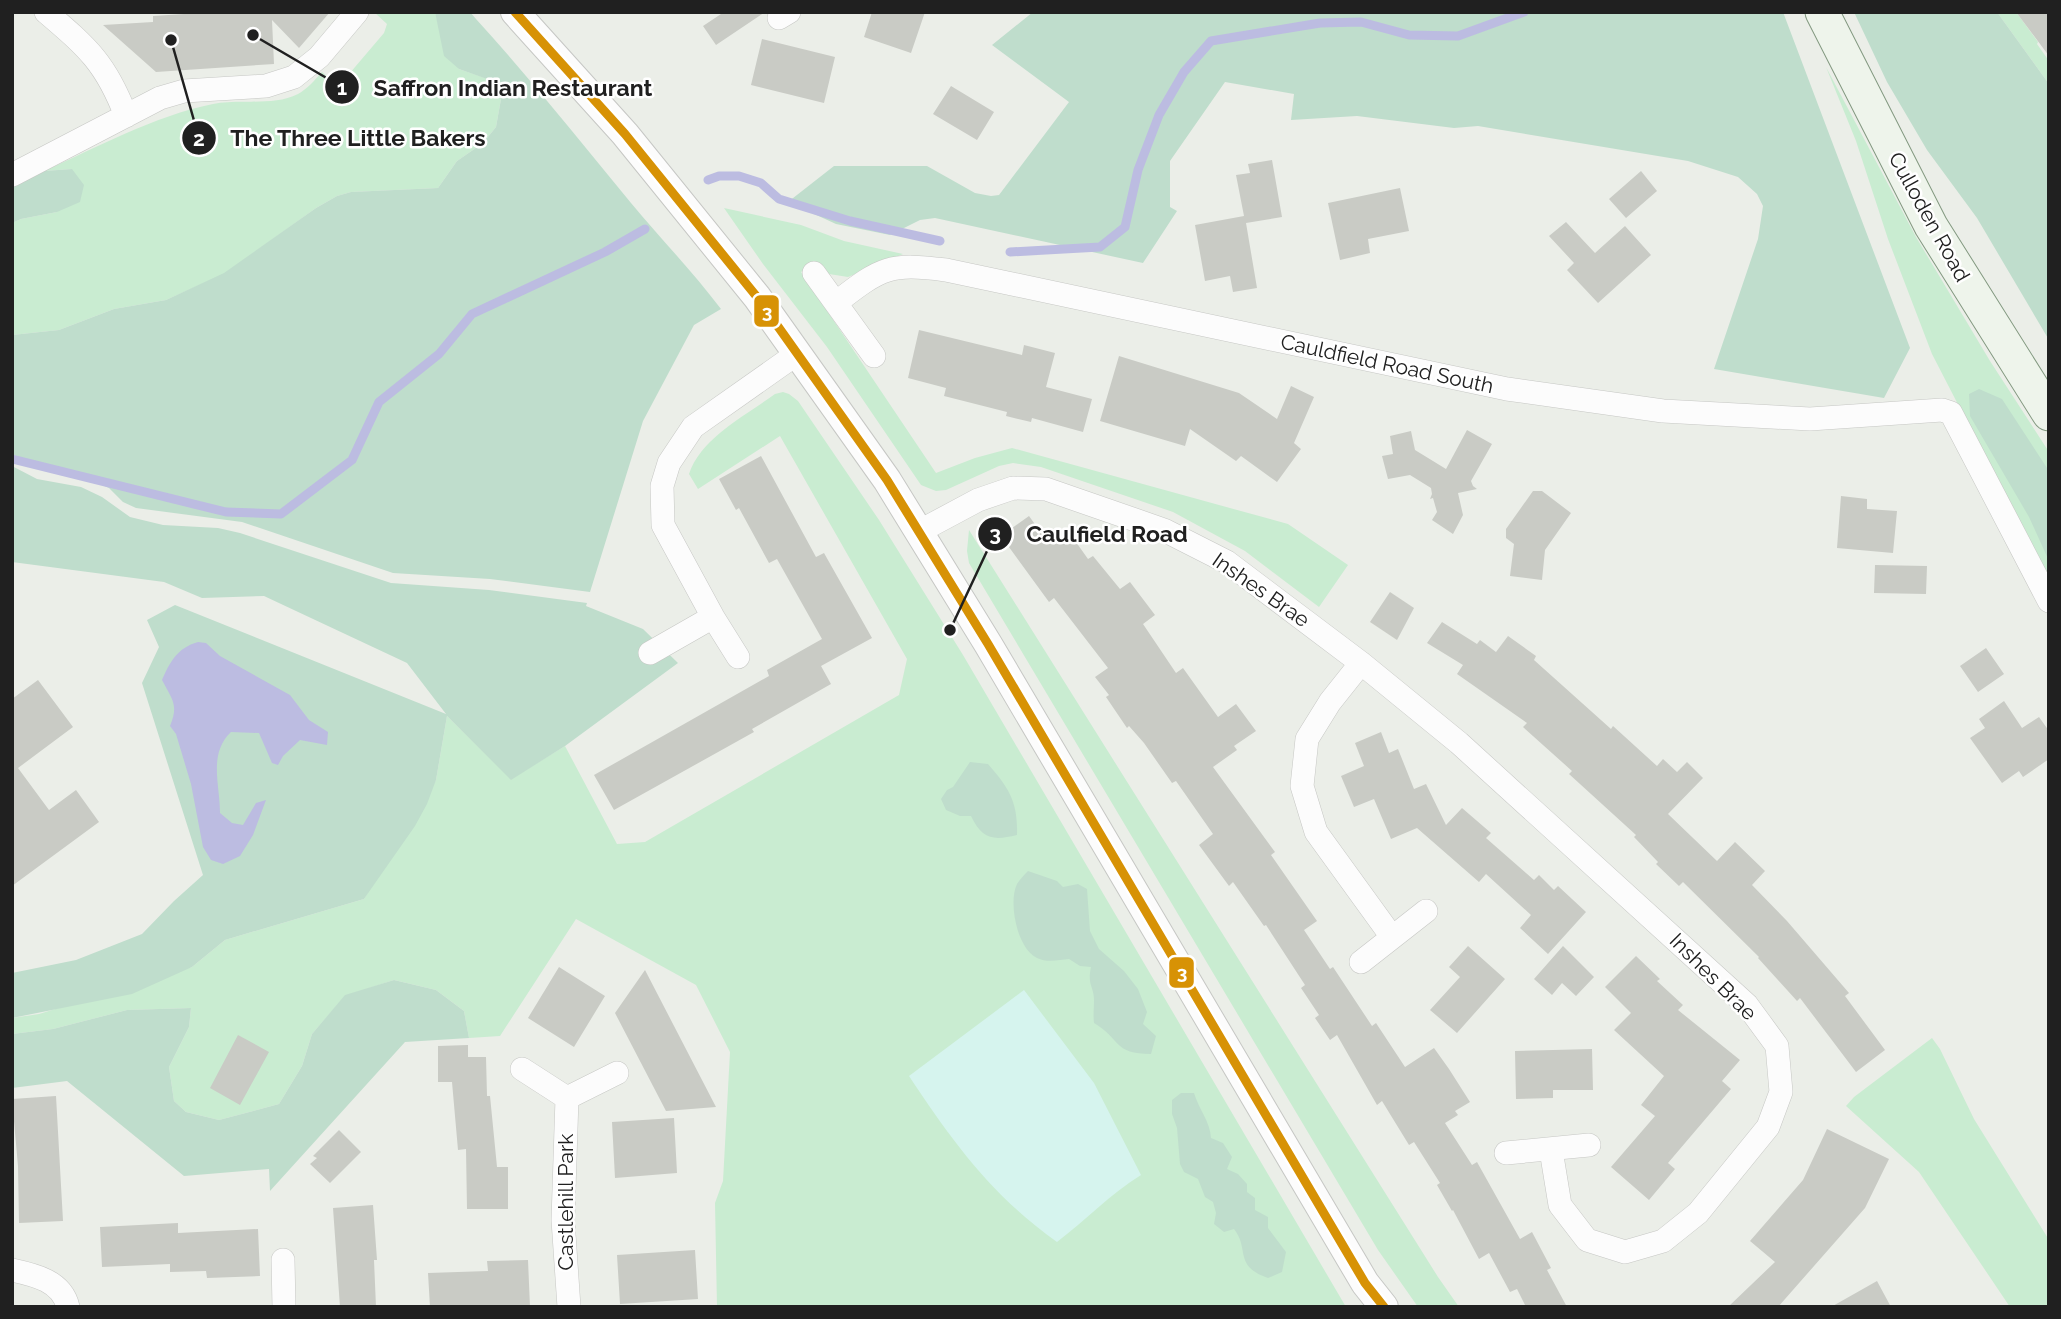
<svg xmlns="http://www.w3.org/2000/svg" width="2061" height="1319" viewBox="0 0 2061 1319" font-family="Raleway,sans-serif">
<rect width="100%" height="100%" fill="#ebeee8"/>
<path fill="#c9ecd1" d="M374 12H435L440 30 459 69 488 79 501 99 496 127 483 143 457 161 438 188 351 192 337 196 316 208 224 274 166 300 114 309 59 330 12 335V223L21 219 57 212 72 169 44 171C98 147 154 116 213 104 240 98 272 107 298 94 307 89 315 80 322 72L338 87 384 33 387 24Z
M1997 12H2016L2038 42 2037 44 2049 61V84Z
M1826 67 1916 237 1990 361 2049 452V581L1932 354 1888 239 1856 141Z
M724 208 801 225 844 241 903 254 848 277 829 274 814 264 801 272 936 473 975 458 1012 448 1288 524 1348 565 1319 607 1245 551 1173 512 1041 467 1013 463 999 466 946 490 936 491 921 485 827 347 763 264Z
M783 392 789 394 798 401 879 520 963 655 1346 1307H717L715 1203 723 1181 730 1052 696 985 576 919 500 1036 469 1038 464 1011 436 990 394 980 345 996 312 1034 302 1066 279 1104 219 1120 186 1112 174 1101 169 1067 189 1027 191 1008 127 1010 53 1029 12 1034V1018L39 1014 192 967 225 940 364 899 436 780 447 716 511 779 565 746 617 844 645 842 899 695 907 659 780 436 698 489 689 474C701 438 745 416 775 394Z
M969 530 1438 1277 1459 1307H1418L1378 1250 969 563 967 551Z
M1932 1038 1940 1049 1974 1119 2049 1240V1307H2010L1919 1172 1846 1106 1854 1097Z"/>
<path fill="#bfddcc" d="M435 12H470L476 19C530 78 580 141 631 203 661 239 693 272 721 309L694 325 643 421 590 592 490 579 393 573 242 522 136 508 123 502 109 488 84 477 40 468 12 454V335L59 330 114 309 166 300 224 273 316 208 337 196 351 192 438 188 457 161 483 143 496 127 501 99 487 79 459 69 444 56Z
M1033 12H1783L1910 348 1884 398 1714 369 1758 239 1763 206 1757 194 1738 177 1688 161 1478 126 1454 128 1357 116 1291 120 1294 94 1225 82 1170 161V207L1177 211 1143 263 935 218 920 220 890 235 836 224 788 202 834 166H927L975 193 991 196 999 195 1069 102 992 45Z
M1854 12H1997L2049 84V340L1977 218 1927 150 1887 82Z
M72 169 84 185 80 202 57 212 21 219 12 223V184L44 171Z
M1979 389 2002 399 2049 471V561L2029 517 1970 416 1969 394Z
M12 466 37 479 81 487 102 497 130 517 163 525 218 528 240 533 391 583 489 590 587 603 586 606 643 629 678 663 565 746 511 780 447 716 436 780 427 804 415 826 364 899 225 940 192 967 132 994 12 1018V973L76 960 142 934 174 901 203 875 142 683 159 647 147 620 175 605 446 714 407 663 264 596 202 598 164 582 12 562Z
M970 762 988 764C1009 788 1018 802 1017 835 993 841 982 839 971 816H960L946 810 941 799 947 790 953 787Z
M1028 871 1057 881 1063 887 1078 884 1087 889 1090 931 1099 949 1124 971 1138 989 1147 1012 1143 1024 1156 1036 1151 1054C1113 1054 1121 1039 1094 1023 1093 1015 1094 1008 1094 1000 1094 986 1087 986 1091 967L1080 966 1069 959C1059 960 1047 963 1037 958 1017 949 1008 902 1017 884 1020 879 1024 875 1028 871Z
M394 980 436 990 464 1011 469 1038 405 1042 270 1191 269 1169 184 1176 67 1081 12 1088V1034L53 1029 127 1010 191 1008 189 1027 169 1067 174 1101 186 1112 219 1120 279 1104 302 1066 312 1034 345 995Z
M1181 1093H1194C1199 1110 1210 1121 1211 1138L1223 1143 1232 1157 1227 1169 1238 1174 1247 1184V1192L1255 1198V1210L1268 1217V1228L1286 1252 1282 1272 1268 1278C1233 1266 1250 1249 1234 1229L1224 1232 1214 1224 1216 1213 1213 1202 1205 1197 1198 1179 1184 1172 1180 1164 1177 1128 1172 1114V1100Z"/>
<path fill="#d6f4ee" d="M1024 990 1094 1083 1141 1175C1110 1194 1086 1220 1057 1242 992 1196 952 1141 909 1076Z"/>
<path fill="#bcbce1" d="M198 642 206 643 220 656 290 695 309 720 328 732 327 745 300 740 283 756 278 765 272 763 259 733 231 732C208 754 220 784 220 813L232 823 243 825 256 803 266 800 253 835 240 856 223 864 211 860 203 847 191 784 176 734 170 726C179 705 172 699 162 680 170 662 177 648 198 642Z"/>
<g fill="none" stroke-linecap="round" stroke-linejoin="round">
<path stroke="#bcbce1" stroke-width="9" d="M708 180 719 176H739L761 183 779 199 850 221 940 241
M1010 252 1100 247 1125 227 1138 170 1159 115 1184 72 1211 41 1320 23 1361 22 1409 35 1458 36 1524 12
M12 459 226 512 281 514 352 460 379 402 439 354 472 314 605 252 645 229"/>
</g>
<path fill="#c9cbc5" d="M215 12H330L299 48 272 20 274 64 156 72 103 25 153 22V16Z
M724 12H765L716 45 703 26Z
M872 12H925L911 53 864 37Z
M2016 12H2049V56Z
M762 39 835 57 824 103 751 85Z
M951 86 994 112 977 140 933 114Z
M1272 160 1282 217 1246 223 1257 288 1233 292 1230 276 1205 281 1195 225 1244 216 1236 175 1250 173 1248 164Z
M1641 171 1657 191 1626 218 1609 199Z
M1400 188 1409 231 1368 239 1370 253 1340 260 1328 203Z
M1566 222 1595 253 1625 226 1651 255 1598 303 1567 270 1574 263 1549 236Z
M919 330 1022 355 1024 345 1055 353 1046 387 1092 399 1083 432 1032 418 1031 422 1006 416 1007 412 944 396 946 388 908 378Z
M1119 356 1239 393 1277 419 1291 386 1314 397 1294 443 1301 449 1277 482 1241 456 1236 461 1190 429 1185 446 1100 421Z
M1467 430 1492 444 1471 481 1473 486 1477 489 1458 493 1463 515 1453 534 1432 520 1437 512 1433 498 1430 499 1432 494 1431 488 1410 475 1388 479 1382 456 1393 454 1390 436 1411 431 1415 450 1446 469Z
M761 456 816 557 824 553 872 638 821 666 831 684 752 729 754 732 614 810 594 775 769 676 767 670 822 639 777 559 769 563 739 508 736 510 719 479Z
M1533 491H1542L1571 513 1545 550 1542 580 1510 576 1514 544 1506 538V529Z
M1841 496 1867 499V509L1897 511 1893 553 1837 548Z
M1029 516 1047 541 1066 528 1088 559 1093 556 1120 589 1130 582 1155 615 1143 624 1176 673 1183 668 1218 717 1236 704 1256 731 1234 746 1237 750 1213 767 1275 852 1271 855 1317 921 1304 930 1330 969 1333 967 1372 1026 1376 1023 1405 1067 1434 1048 1449 1069 1470 1102 1455 1111 1458 1115 1445 1123 1472 1165 1477 1162 1520 1239 1532 1232 1551 1268 1547 1270 1567 1307H1526L1517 1289 1510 1292 1489 1253 1479 1259 1453 1210 1452 1211 1437 1185 1440 1183 1414 1142 1409 1145 1382 1101 1377 1105 1337 1035 1330 1040 1315 1018 1319 1015 1301 988 1305 985 1266 925 1264 926 1233 882 1229 886 1199 845 1213 834 1176 781 1172 783 1144 743 1129 726 1127 728 1106 697 1109 695 1095 677 1108 668 1054 598 1049 602 1001 536Z
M1875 565 1927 566 1926 594 1874 593Z
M1390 592 1414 608 1397 640 1370 622Z
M1442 622 1477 644 1480 640 1496 652 1508 636 1536 656 1534 660 1611 729 1613 726 1657 766 1663 759 1677 772 1687 762 1703 778 1668 814 1717 861 1735 842 1765 871 1752 885 1787 921 1849 993 1845 996 1885 1050 1856 1072 1800 998 1797 1001 1758 958 1759 957 1683 882 1679 886 1656 864 1658 862 1634 837 1636 835 1569 774 1572 771 1523 727 1527 723 1457 674 1463 665 1427 643Z
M1986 648 2004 674 1978 692 1960 666Z
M38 680 73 727 18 768 49 810 76 790 99 822 12 886V699Z
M2004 701 2022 728 2039 717 2049 731V759L2023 777 2019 771 2002 783 1970 738 1985 728 1979 719Z
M1381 732 1389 753 1398 749 1414 789 1426 784 1446 825 1462 808 1491 833 1486 838 1534 880 1539 875 1554 890 1558 886 1586 912 1548 954 1520 928 1531 915 1486 874 1479 882 1417 828 1391 839 1374 799 1354 807 1341 776 1364 766 1355 743Z
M1468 946 1505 979 1457 1033 1430 1010 1460 977 1449 967Z
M1563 946 1594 977 1576 996 1562 983 1552 995 1534 979Z
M1636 956 1660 979 1657 981 1683 1005 1678 1010 1740 1060 1722 1081 1731 1089 1668 1163 1675 1169 1649 1200 1611 1167 1655 1116 1641 1105 1664 1076 1614 1030 1631 1013 1605 987Z
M559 967 605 996 574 1047 528 1018Z
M645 970 716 1107 666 1111 615 1013Z
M238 1035 269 1052 240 1105 210 1088Z
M468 1045V1057H486L487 1096H490L497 1167H508V1209H467L466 1149 458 1150 452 1082H438V1046Z
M1592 1049 1593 1090H1553V1098L1516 1099 1515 1051Z
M56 1096 63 1221 19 1223 18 1166 12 1099Z
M674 1118 677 1173 615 1178 612 1122Z
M1827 1129 1889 1159 1865 1208 1778 1307H1728L1775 1262 1750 1241 1803 1180Z
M339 1130 361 1152 330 1183 310 1164 317 1158 313 1156Z
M373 1205 377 1260H374L376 1307H340L333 1208Z
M178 1223V1233L258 1229 260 1276 207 1278 206 1271 170 1272V1264L102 1267 100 1227Z
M695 1250 698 1299 620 1304 617 1255Z
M528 1260 530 1307H430L428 1273 488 1271 487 1261Z
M1877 1281 1891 1307H1831Z"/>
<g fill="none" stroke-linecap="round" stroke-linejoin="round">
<defs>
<path id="minor" d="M46 12C87 47 106 63 126 116
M779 18 789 12
M12 175 160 98 184 91 266 86 294 77 319 57 357 12
M814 273 874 356
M837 302C882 267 890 263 946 270L1507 389 1663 411 1810 419 1942 410 1951 413 2049 601
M920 531 978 500 1013 488 1046 489 1164 530 1227 562 1361 663 1459 743 1747 1005 1777 1046 1781 1092 1768 1127 1698 1213 1663 1241 1625 1252 1587 1240 1560 1205 1551 1150
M650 653 713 617
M738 657 713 617 663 525 662 486 669 463 693 427 798 353
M1361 663 1330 702 1307 739 1302 786 1316 832 1392 937
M1361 962 1426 911
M522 1069 567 1098 617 1073
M567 1098 563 1220 569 1307
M1506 1153 1589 1145
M283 1260 284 1307
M12 1270C35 1275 62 1281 68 1307"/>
<path id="tertiary" d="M515 12 625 134 757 297 887 480 988 644 1365 1283 1384 1307"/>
<path id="secondary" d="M1822 12 1931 226 2049 414"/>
</defs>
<use href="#minor" stroke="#c6c7c4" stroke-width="24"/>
<use href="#tertiary" stroke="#c6c7c4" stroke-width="30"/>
<use href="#secondary" stroke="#839980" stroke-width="35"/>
<use href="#minor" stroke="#fcfcfc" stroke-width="23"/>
<use href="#tertiary" stroke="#fcfcfc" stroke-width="28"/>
<use href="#secondary" stroke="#eef4eb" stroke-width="33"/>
<defs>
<path id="bus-1" d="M515 12 625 134 757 297 887 480 988 644 1365 1283 1384 1307"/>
</defs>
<use href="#bus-1" stroke="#fff" stroke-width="14"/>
<use href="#bus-1" stroke="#d79205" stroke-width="9"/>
</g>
<g text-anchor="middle" stroke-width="5" stroke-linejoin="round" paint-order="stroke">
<g font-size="21" fill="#202020" stroke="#fff">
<text transform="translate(1929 217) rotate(61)" y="7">Culloden Road</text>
<text transform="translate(1387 364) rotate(12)" y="7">Cauldfield Road South</text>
<text transform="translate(1261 590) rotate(35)" y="7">Inshes Brae</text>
<text transform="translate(1713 977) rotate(45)" y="7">Inshes Brae</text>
<text transform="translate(566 1202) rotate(-90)" y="7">Castlehill Park</text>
</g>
</g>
<path fill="none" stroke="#202020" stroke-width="2.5" d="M253 35L342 87M171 40L199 138M950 630L995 534"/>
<g fill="#202020" stroke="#fff" stroke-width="2.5">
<circle cx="253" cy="35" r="7"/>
<circle cx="171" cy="40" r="7"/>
<circle cx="950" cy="630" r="7"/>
<circle cx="342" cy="87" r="18"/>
<circle cx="199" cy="138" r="18"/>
<circle cx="995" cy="534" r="18"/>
</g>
<g font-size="21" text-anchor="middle" font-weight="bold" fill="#fff">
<text x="342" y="95">1</text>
<text x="199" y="146">2</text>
<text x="995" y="541">3</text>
</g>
<g font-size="23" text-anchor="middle" font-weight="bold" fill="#202020" stroke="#fff" stroke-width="5" stroke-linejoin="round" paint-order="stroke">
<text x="513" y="96">Saffron Indian Restaurant</text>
<text x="358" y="146">The Three Little Bakers</text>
<text x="1107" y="542">Caulfield Road</text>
</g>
<g stroke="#fff" stroke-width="2.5">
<rect x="753" y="294" width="27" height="34" rx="7" fill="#d79205"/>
<rect x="1168" y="956" width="27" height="33" rx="7" fill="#d79205"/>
</g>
<g font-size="19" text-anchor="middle" font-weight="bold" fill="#fff">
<text x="767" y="318">3</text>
<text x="1182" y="979">3</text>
</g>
<rect width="2061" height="1319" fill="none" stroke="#202020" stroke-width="28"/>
</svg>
